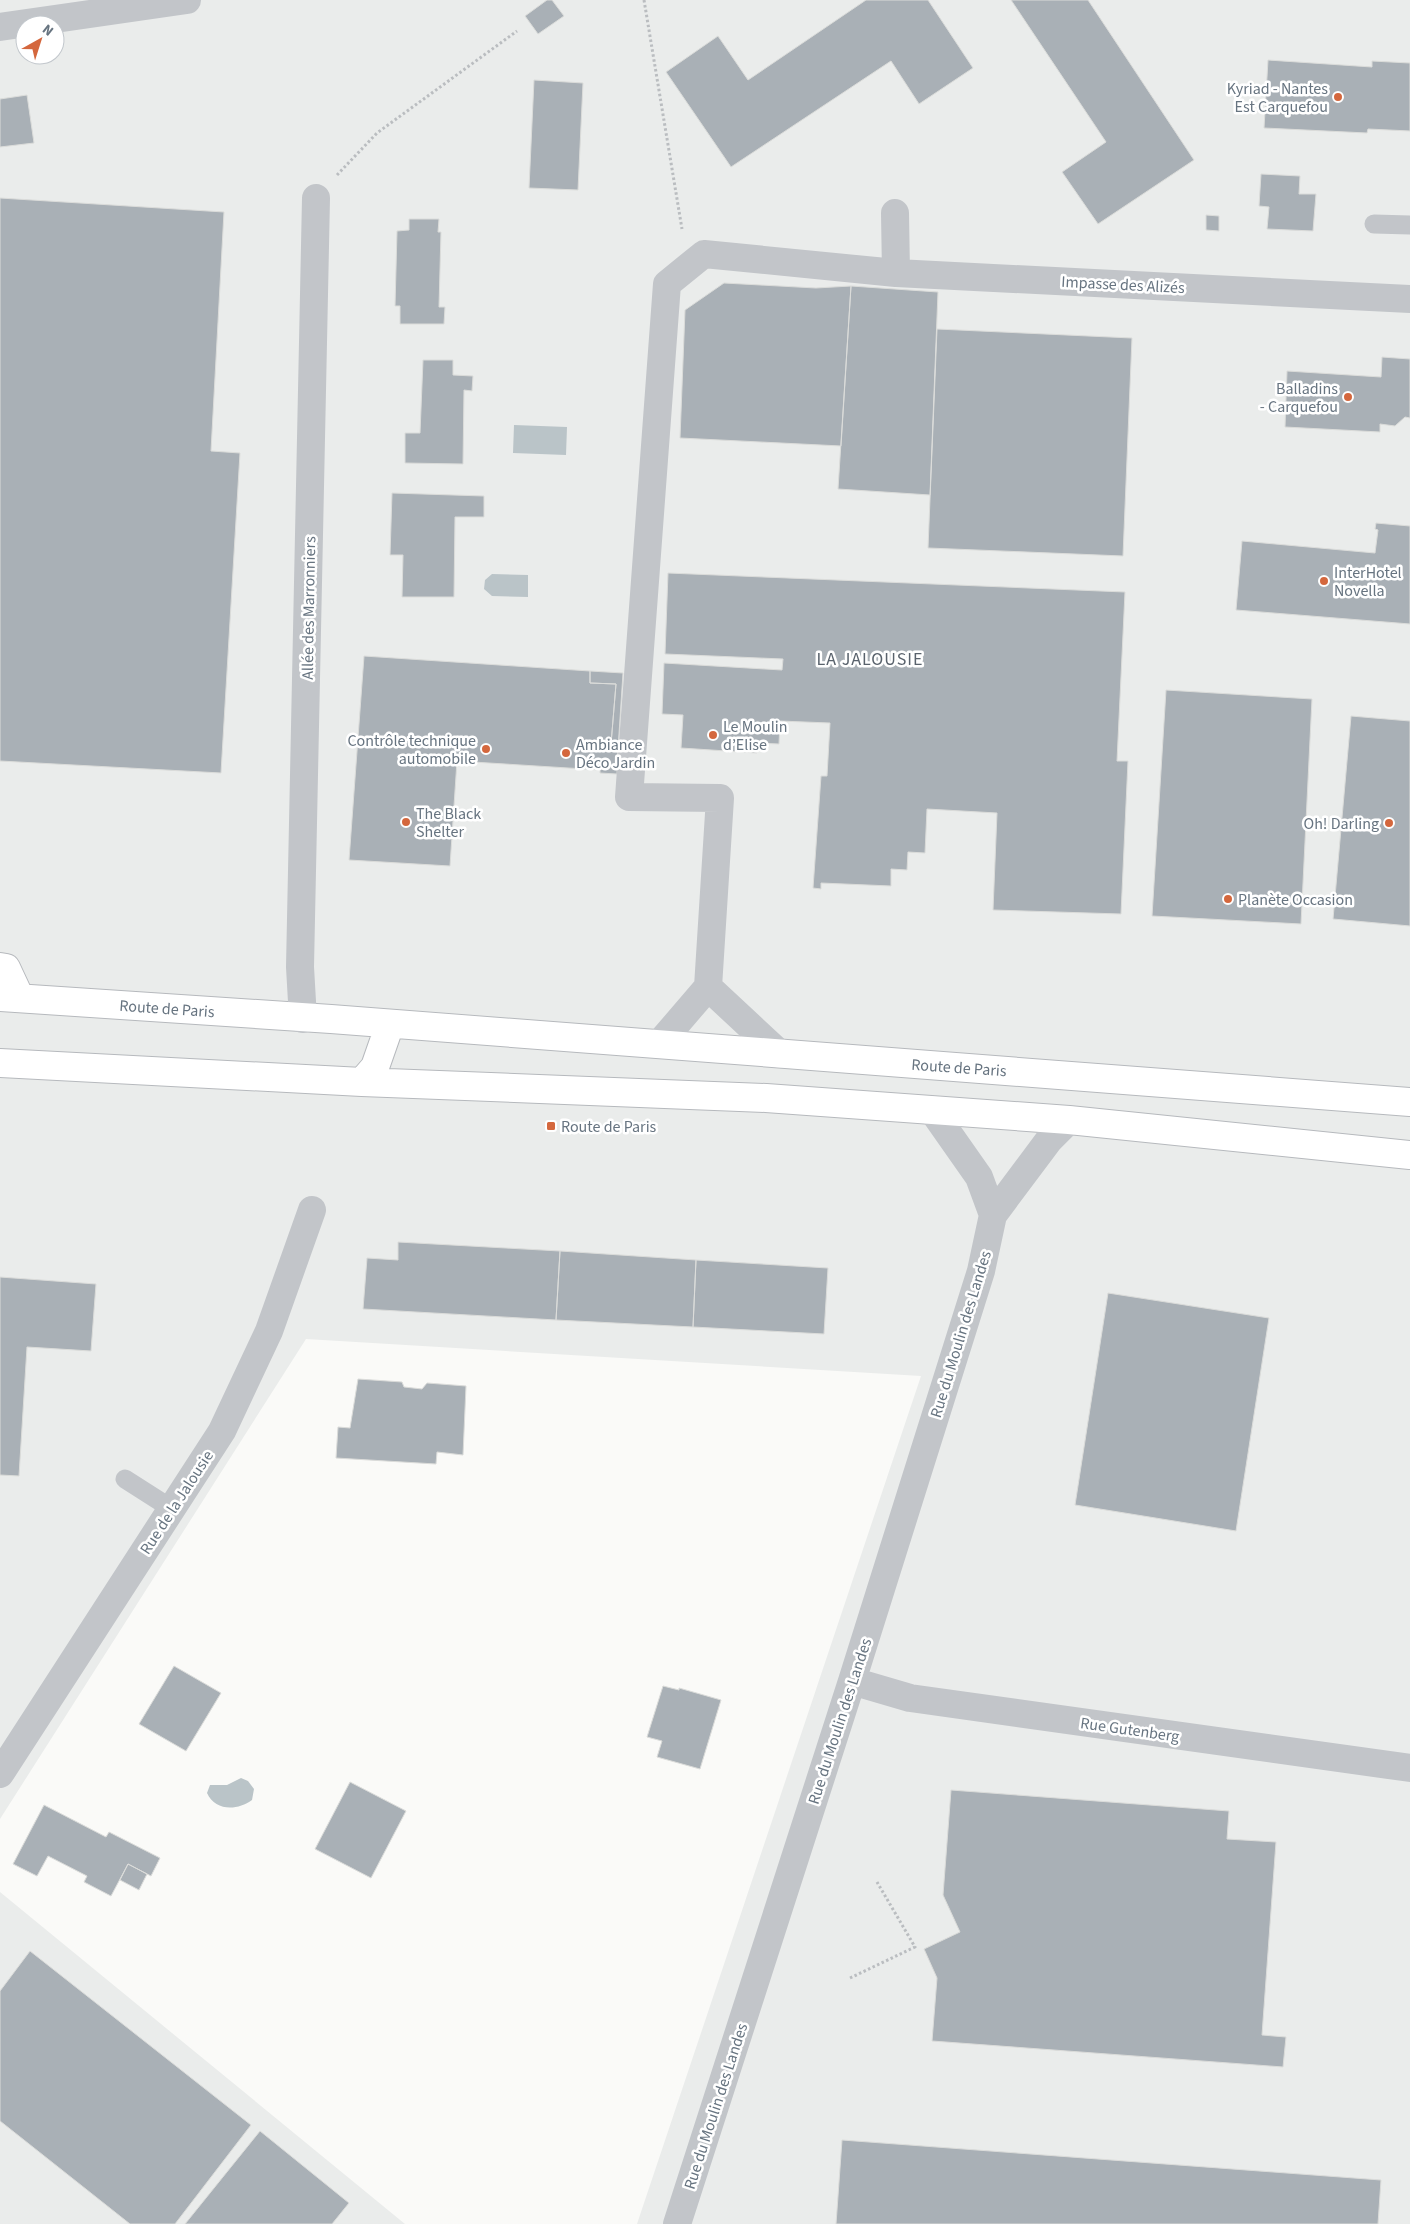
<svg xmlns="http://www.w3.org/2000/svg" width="1410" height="2224" viewBox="0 0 1410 2224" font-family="'Source Sans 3',sans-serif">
<rect width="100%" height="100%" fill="#fafaf8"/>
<path fill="#eaeceb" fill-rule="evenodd" d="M0 0H1410V2224H637L921 1376 306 1339 0 1819ZM25 25H55V55H25Z
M0 1892 405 2224H0Z"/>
<path fill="#bac4c8" d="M514 425 567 427 566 455 513 453Z
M492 574 528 575V597L492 596 484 589 485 580Z
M241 1778 248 1781 254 1789 252 1800C237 1811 215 1811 207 1793L210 1785H227Z"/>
<path fill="#a9b0b6" stroke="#dbdcda" d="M547 0H552L564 16 538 34 525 16Z
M866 0H928L973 68 919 104 891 61 731 167 666 72 718 36 748 80Z
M1011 0H1088L1194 160 1098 224 1062 172 1106 142Z
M1268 60 1372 67V61L1410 63V131L1368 129 1367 133 1264 128Z
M534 80 583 83 578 190 529 188Z
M27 95 34 143 0 147V99Z
M1261 174 1300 176 1299 194H1316L1313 231 1267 229 1269 207 1259 206Z
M0 198 224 212 211 451 240 453 221 773 0 761Z
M1206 215 1219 216V231L1206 230Z
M409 219H439L438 232H441L439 307H445L444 324H400V306H395L397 231 409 230Z
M724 283 816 288 851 286 841 446 680 438 685 310Z
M851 286 938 292 930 495 838 489Z
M937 329 1132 338 1123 556 928 548Z
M1382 357 1410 359V418L1405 417 1395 426 1380 424V432L1285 427 1287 371 1381 377Z
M423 360H453V375L473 376 472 391 464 390 463 464 405 463V433H420Z
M392 493 484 496V517H455L454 597H402L403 555H390Z
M1376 523 1410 526V624L1236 610 1242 541 1375 553 1378 530 1375 529Z
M668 573 1125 592 1117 761H1128L1121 914 993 910 997 813 927 809 925 853 908 852 907 870 891 869V886L821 883V889L813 888 821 776H827L830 723 780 721 779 744 757 743V753L681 748 683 715 662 714 664 663 782 670 783 659 665 654Z
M364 656 590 671V683L616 684 611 744 618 749 617 774 600 773V770L457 761 450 866 349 860Z
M590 671 623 673 618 749 611 744 616 684 590 683Z
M1166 690 1312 699 1301 924 1152 916Z
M1351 716 1410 721V926L1333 919Z
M398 1242 560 1251 556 1320 363 1309 367 1258 398 1260Z
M560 1251 696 1260 693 1327 556 1320Z
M696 1260 828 1268 824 1334 693 1327Z
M0 1277 96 1284 91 1351 27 1347 19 1476 0 1475Z
M1108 1293 1269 1318 1236 1531 1075 1505Z
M358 1379 402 1382 404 1387 422 1389 427 1383 466 1386 463 1455 437 1452 436 1464 336 1458 338 1427 350 1428Z
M174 1666 221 1693 186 1751 139 1724Z
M663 1686 679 1690V1688L721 1700 700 1769 657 1757 662 1741 647 1737Z
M350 1782 406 1811 371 1878 315 1849Z
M951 1790 1229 1811 1227 1839 1276 1842 1262 2035 1286 2037 1283 2067 932 2041 937 1978 924 1949 960 1932 943 1895Z
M44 1805 106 1837 109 1832 160 1858 151 1876 128 1864 111 1896 84 1882 87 1876 48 1856 37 1876 13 1864Z
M128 1864 147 1874 139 1890 120 1880Z
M30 1951 251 2125 175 2224H130L0 2121V1991Z
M260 2131 349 2203 332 2224H185Z
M842 2140 1381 2180 1378 2224H836Z"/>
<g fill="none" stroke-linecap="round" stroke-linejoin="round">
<defs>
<path id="primary" d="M0 967 6 968 20 998
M0 997 331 1019 1410 1102
M0 1063 362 1082 766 1098 1069 1120 1410 1155
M362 1082 375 1067 390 1024"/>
</defs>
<use href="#primary" stroke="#b6b9bd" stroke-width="30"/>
<path stroke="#babdc0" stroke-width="3" stroke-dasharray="2.5 2.5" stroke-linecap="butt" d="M644 0 682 229
M337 175 377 133 517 31
M850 1978 915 1947 877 1882"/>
<path stroke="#c2c5c9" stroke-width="19" d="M1374 224 1410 225
M125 1479 172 1509"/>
<path stroke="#c2c5c9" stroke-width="28" d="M895 213 896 273 1410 299
M708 987 780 1054
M303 1019 300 967 316 198
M659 1044 708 987 720 798 629 797 667 284 704 254 896 273
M932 1110 979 1177 993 1215
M852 1681 910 1698 1410 1768
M0 1774 222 1431 269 1331 312 1210
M677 2224 852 1681 981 1271 993 1215 1049 1140 1069 1120"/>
<path stroke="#c2c5c9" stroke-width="28" d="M0 27 187 0"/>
<use href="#primary" stroke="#fff" stroke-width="28"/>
</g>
<g fill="#d4673d" stroke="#fff" stroke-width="2">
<circle cx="1338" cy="97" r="5"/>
<circle cx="1348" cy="397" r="5"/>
<circle cx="1324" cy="581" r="5"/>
<circle cx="713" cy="735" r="5"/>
<circle cx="486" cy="749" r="5"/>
<circle cx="566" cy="753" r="5"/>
<circle cx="406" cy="822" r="5"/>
<circle cx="1389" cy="823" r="5"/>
<circle cx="1228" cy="899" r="5"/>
<rect x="546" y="1121" width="10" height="10" rx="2.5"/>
</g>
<g text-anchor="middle" stroke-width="5" stroke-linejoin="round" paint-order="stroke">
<g font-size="16" fill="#677480" stroke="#fff" text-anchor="start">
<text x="1328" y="94" text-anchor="end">Kyriad - Nantes<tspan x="1328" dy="18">Est Carquefou</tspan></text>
<text x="1338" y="394" text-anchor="end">Balladins<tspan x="1338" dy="18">- Carquefou</tspan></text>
<text x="1334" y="578">InterHotel<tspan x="1334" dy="18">Novella</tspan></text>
<text x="723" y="732">Le Moulin<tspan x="723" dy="18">d’Elise</tspan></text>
<text x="476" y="746" text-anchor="end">Contrôle technique<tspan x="476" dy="18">automobile</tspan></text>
<text x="576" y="750">Ambiance<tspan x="576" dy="18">Déco Jardin</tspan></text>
<text x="416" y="819">The Black<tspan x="416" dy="18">Shelter</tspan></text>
<text x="1379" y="829" text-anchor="end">Oh! Darling</text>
<text x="1238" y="905">Planète Occasion</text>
<text x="561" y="1132">Route de Paris</text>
</g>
<g font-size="16" fill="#677480" stroke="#fff">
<text transform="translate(1123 284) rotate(3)" y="6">Impasse des Alizés</text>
<text transform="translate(308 608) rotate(-89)" y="6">Allée des Marronniers</text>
<text transform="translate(167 1008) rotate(4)" y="6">Route de Paris</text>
<text transform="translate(959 1067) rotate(4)" y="6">Route de Paris</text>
<text transform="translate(960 1334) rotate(-73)" y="6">Rue du Moulin des Landes</text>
<text transform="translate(176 1502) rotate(-57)" y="6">Rue de la Jalousie</text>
<text transform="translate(839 1721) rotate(-72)" y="6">Rue du Moulin des Landes</text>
<text transform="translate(1130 1729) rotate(8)" y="6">Rue Gutenberg</text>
<text transform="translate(715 2106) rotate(-72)" y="6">Rue du Moulin des Landes</text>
</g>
<g font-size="18" letter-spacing="1" fill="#59626c" stroke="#fff">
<text x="870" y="665">LA JALOUSIE</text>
</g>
</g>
<g transform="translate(40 40) rotate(39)"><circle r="24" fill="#ffffff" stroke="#c2c7cc"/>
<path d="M0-4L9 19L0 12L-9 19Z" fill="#d4673d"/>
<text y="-8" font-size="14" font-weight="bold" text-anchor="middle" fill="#677480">N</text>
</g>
</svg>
